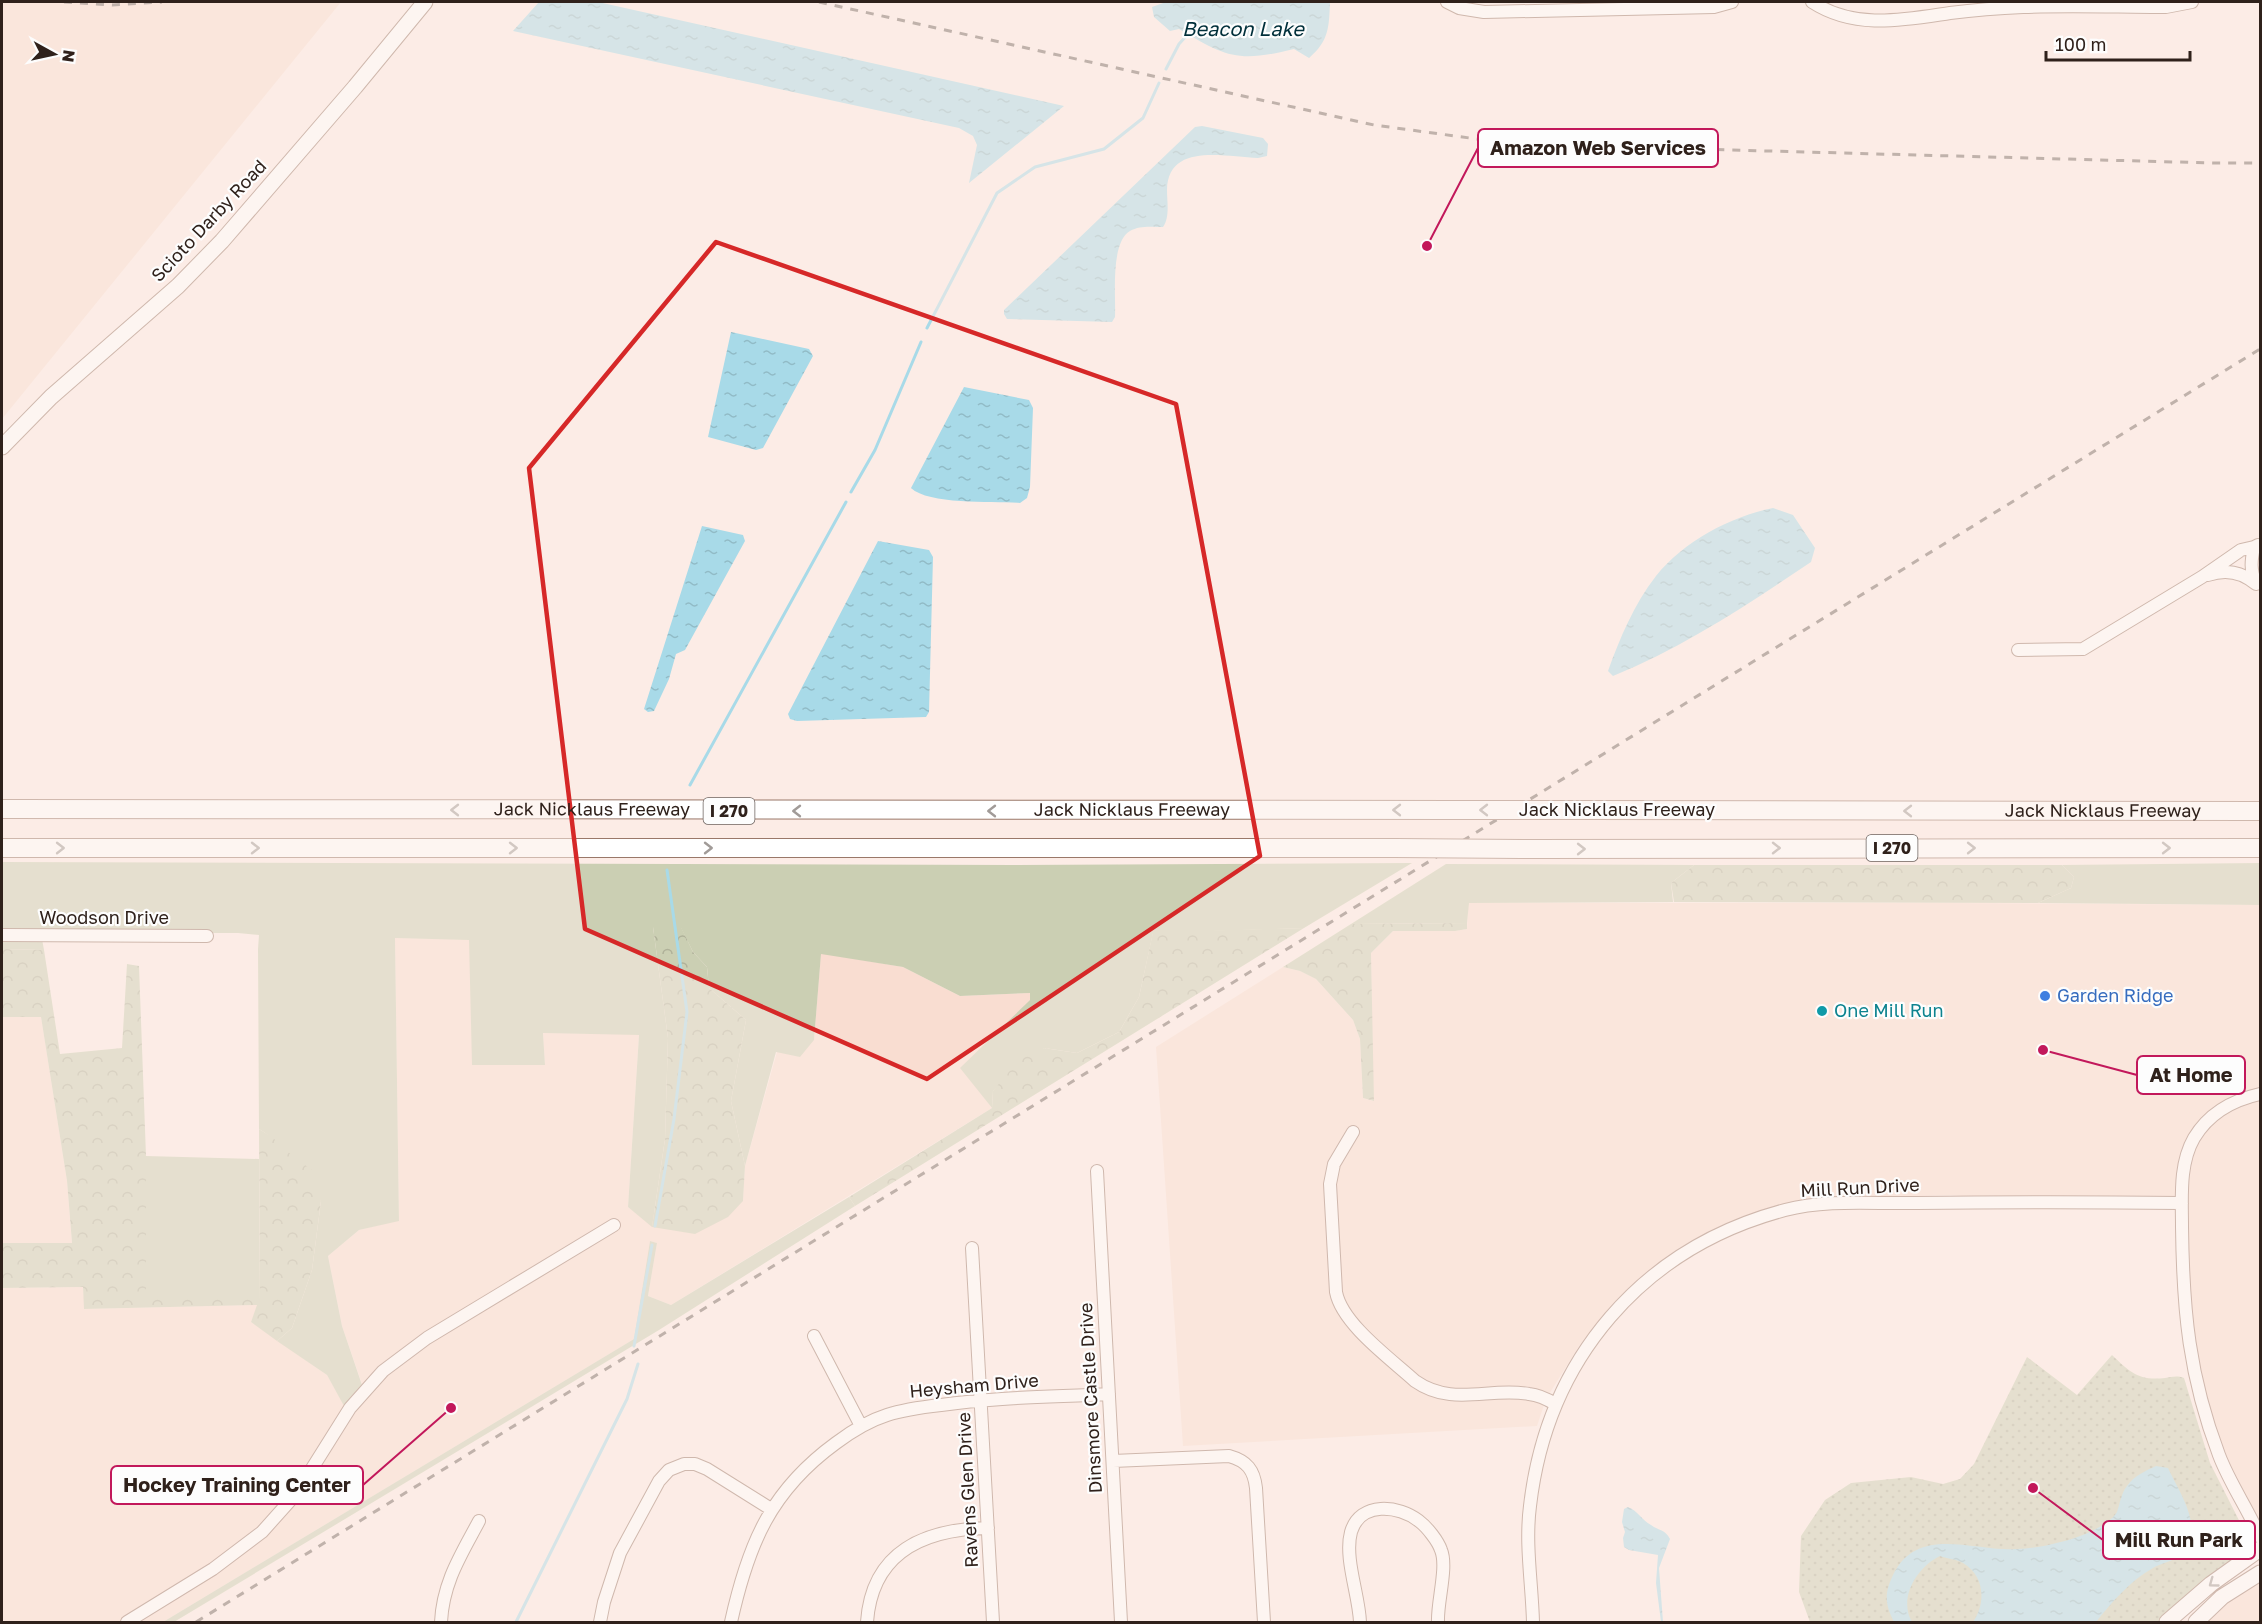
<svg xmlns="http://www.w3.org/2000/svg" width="2262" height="1624" viewBox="0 0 2262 1624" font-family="'Golos Text',sans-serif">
<defs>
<pattern id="forest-crowns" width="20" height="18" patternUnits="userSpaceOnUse" patternTransform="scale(1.5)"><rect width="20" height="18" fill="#cbcfb3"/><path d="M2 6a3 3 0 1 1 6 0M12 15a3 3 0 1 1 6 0" fill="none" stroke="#afb199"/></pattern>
<pattern id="park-dots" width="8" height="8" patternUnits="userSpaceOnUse" patternTransform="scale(1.5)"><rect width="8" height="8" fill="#cbcfb3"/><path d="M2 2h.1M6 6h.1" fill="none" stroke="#afb199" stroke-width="1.8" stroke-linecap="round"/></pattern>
<pattern id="water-ripples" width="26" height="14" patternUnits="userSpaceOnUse" patternTransform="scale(1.5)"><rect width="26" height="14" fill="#a8dae8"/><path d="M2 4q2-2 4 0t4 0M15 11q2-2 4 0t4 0" fill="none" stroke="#91bbc6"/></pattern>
</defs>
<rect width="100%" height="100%" fill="#fcece6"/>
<path fill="#f9ddd1" d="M2 2H341L2 419Z
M1468 903H1948L2260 905V1537L2242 1501 2197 1385 2182 1204 2035 1202 1951 1195 1808 1199 1751 1214 1707 1233 1679 1248 1646 1273 1612 1305 1581 1343 1546 1399 1537 1426 1183 1446 1156 1047 1283 967 1300 971 1316 979 1353 1020 1360 1039 1363 1098 1373 1101 1371 953 1393 931H1455L1467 929Z
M395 938 469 939 545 1064 543 1033 639 1034 628 1207 639 1215 743 1201 745 1166 777 1052 814 1040 821 953 903 967 960 996 1030 993V1000L961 1068 992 1108 671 1305 648 1296 657 1243 650 1241 634 1339 163 1622H2V1288L83 1287 85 1309 258 1305 251 1322 327 1375 344 1405 362 1384 342 1326 328 1256 359 1230 399 1220Z
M2 1017H41L67 1181 72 1244 2 1243Z
M2260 1573V1622H2196Z"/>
<path fill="#cbcfb3" d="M2 862 1014 865 1412 863 1304 928 1153 933 1139 997 1119 1032 1077 1053 1044 1048 993 1091 992 1108 960 1068 1030 1000V993L960 996 903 967 821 954 814 1040 800 1057 776 1052 745 1166 731 1101 746 1020 709 988 707 967 693 952 681 928 653 927 668 1038 665 1139 652 1227 628 1207 639 1035 543 1033 545 1065H472L469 940 395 938 399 1221 359 1230 328 1256 342 1326 362 1385 344 1406 327 1375 277 1341 292 1328 312 1270 321 1201C303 1174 287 1146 259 1129L258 949 259 935 238 933H2Z
M2260 863V905L2038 903 2071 888 2074 877 2062 865Z
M1446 864 1694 865 1671 883 1673 902 1469 903 1467 923 1351 924Z
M2 938 42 939 44 950 2 949Z
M146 1156 259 1159 260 1300 146 1299Z
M849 1197 855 1206 659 1330 174 1622H163L634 1339 650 1241 657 1243 648 1296 671 1305Z"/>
<path fill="url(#forest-crowns)" d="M1694 865H2062L2074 877 2071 888 2038 903 1674 902 1671 883Z
M1467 923V929L1455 931H1393L1371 953 1374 1101 1363 1098 1360 1039 1353 1020 1316 979 1300 971 1283 967 1351 924Z
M653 927H681L693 952 707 967 709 988 746 1020 731 1101 745 1166 743 1201 728 1217 695 1234 652 1227 665 1139 668 1038Z
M1304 928 855 1206 849 1197 992 1108 993 1091 1022 1056 1044 1048 1077 1053 1119 1032 1139 997 1153 932Z
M2 949 44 950 60 1054 122 1048 127 964 139 966 146 1156V1299H260L259 1129 272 1137 288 1152 313 1171 321 1201 312 1270 292 1328 277 1341 251 1322 257 1305 84 1309 83 1287 2 1288V1243H72L67 1181 41 1017H2Z"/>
<path fill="url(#park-dots)" d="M2112 1355C2130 1372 2138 1381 2165 1378 2172 1377 2176 1375 2184 1378L2210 1463 2248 1538 2243 1555 2201 1584 2159 1622H1810L1799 1592 1801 1536 1825 1500 1851 1483 1911 1477 1943 1484 1960 1479 1974 1464 2027 1357 2077 1395Z"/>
<path fill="url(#water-ripples)" d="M539 2H598L1064 106 969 183 977 145 973 136 959 128 513 31Z
M1166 2H1330C1329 27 1329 41 1309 58L1294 49C1238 63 1226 57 1179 29L1170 31 1154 17 1152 7Z
M1202 126 1263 138 1268 144 1267 156 1258 158C1225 157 1168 142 1167 190 1167 202 1170 217 1163 227 1153 227 1140 225 1130 231 1110 243 1116 295 1115 317L1112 322 1007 319 1004 314V310L1195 127Z
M731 332 809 349 813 356 763 448 756 450 708 437Z
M964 387 1029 400 1033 408 1030 487 1027 498 1020 503C993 501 929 505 911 488Z
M1773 508 1793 515 1815 548 1811 562C1747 605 1684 647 1613 676L1608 671C1620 638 1634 604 1656 576 1684 541 1730 517 1773 508Z
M702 526 743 535 745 541 685 650 676 654 669 679 654 711 648 712 644 709Z
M878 541 929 550 933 557 929 712 926 717 797 721 790 719 788 714Z
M2156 1466 2168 1468C2179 1492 2206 1529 2182 1554 2175 1561 2161 1563 2153 1568 2130 1581 2112 1602 2096 1622H1973C1986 1603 1985 1576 1963 1563 1957 1559 1947 1559 1940 1556 1917 1567 1898 1598 1912 1622H1894C1885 1604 1884 1594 1893 1575 1918 1524 1973 1552 2017 1549 2040 1548 2066 1542 2088 1533 2096 1529 2113 1520 2117 1512 2120 1504 2121 1493 2127 1486 2134 1476 2145 1471 2156 1466Z
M1628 1507C1638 1511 1642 1520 1651 1525 1659 1531 1665 1529 1670 1539L1659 1568 1663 1622H1661L1656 1583 1658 1555 1629 1550 1624 1547 1623 1538 1625 1532 1622 1522 1624 1509Z"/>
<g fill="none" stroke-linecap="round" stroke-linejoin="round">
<path stroke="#a8dae8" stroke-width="3" d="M1166 69 1179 44 1188 34
M927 328 997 193 1035 167 1104 149 1143 118 1159 83
M851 492 875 450 921 342
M690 785 846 502
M655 1226 674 1119 687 1012 667 870
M634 1346 652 1245
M516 1622 627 1399 638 1364"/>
<defs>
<path id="minor" d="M1447 2 1459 8 1484 12 1714 7 1732 2
M1812 2C1855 30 1903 20 1950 13 1974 10 1999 8 2023 7 2071 5 2118 7 2166 7L2192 2
M2208 575C2225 569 2242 572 2256 584
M2256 583C2250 570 2251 561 2254 547L2258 545
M2018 650 2083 649 2202 577 2241 550 2254 547
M2 935 207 936
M2260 1094C2233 1100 2209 1113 2194 1138 2179 1164 2182 1197 2182 1227 2183 1311 2189 1376 2219 1455 2230 1484 2248 1509 2260 1537
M1353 1132 1334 1164 1330 1184 1336 1292C1342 1324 1391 1359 1415 1381 1452 1407 1489 1387 1529 1394 1539 1395 1547 1399 1555 1404
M1097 1171 1121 1622
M972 1248 993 1622
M814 1336 861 1426
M1113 1461 1229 1456C1247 1461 1254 1470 1256 1488L1264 1622
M127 1622 213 1569 262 1532 296 1494 350 1408 383 1371 427 1338 614 1225
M441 1622C443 1582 461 1555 479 1521
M600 1622 604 1602 620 1553 659 1481 669 1470 684 1464H695L707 1469 771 1509
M731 1622C748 1545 770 1491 836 1443 852 1431 868 1421 887 1415 905 1409 923 1407 941 1405 997 1397 1053 1397 1109 1394
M867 1622C872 1551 925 1529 988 1528
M1360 1622C1359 1595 1344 1558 1351 1532 1360 1501 1399 1505 1419 1521 1427 1527 1438 1541 1441 1550 1448 1567 1437 1602 1438 1622
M1533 1622C1532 1584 1525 1544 1530 1506 1547 1359 1642 1248 1785 1210 1827 1199 1873 1204 1916 1203 2004 1202 2093 1202 2182 1203"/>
<path id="major" d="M2 447 51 397 178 286 222 241 355 87 425 2
M2167 1622 2211 1584 2260 1549
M2196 1622 2222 1597 2260 1573"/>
<g id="highway">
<path id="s1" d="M2 809 1456 810"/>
<path id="s2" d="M1585 810 2260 811"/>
<path d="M2 848H1395"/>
<path d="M1523 849 2260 848"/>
</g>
</defs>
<use href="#minor" stroke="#9a7869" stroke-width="14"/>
<use href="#major" stroke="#9a7869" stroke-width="17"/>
<use href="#highway" stroke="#9a7869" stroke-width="20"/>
<use href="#minor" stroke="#fff" stroke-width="12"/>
<use href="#major" stroke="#fff" stroke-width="15"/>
<use href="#highway" stroke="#fff" stroke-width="18"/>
<path stroke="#796a64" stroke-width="3" stroke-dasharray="8 8" stroke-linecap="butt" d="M64 2 112 5 162 2
M819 2 1374 125 1477 139 1620 147 2213 163H2260
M196 1622 2260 349"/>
<defs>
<path id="highway-bridge" d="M1456 810H1585
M1395 848 1523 849"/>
</defs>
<use href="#highway-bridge" stroke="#9a7869" stroke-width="20" stroke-linecap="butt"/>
<use href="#highway-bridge" stroke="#fff" stroke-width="18"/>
</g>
<defs><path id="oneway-chevron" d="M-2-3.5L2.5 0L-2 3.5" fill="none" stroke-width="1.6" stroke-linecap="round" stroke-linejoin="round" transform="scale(1.5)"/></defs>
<g stroke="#a19b98">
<use href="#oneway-chevron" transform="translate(455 810) rotate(-180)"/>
<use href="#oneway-chevron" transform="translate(1397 810) rotate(180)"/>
<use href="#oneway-chevron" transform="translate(1484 810) rotate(-180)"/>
<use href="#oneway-chevron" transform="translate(797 811) rotate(-180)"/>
<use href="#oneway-chevron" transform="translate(992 811) rotate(-180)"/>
<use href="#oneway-chevron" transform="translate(1908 811) rotate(-180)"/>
<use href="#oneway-chevron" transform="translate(60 848)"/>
<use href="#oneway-chevron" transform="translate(255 848)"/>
<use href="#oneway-chevron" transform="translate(513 848)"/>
<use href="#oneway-chevron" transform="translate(708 848)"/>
<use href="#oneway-chevron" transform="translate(1776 848)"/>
<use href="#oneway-chevron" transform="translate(1971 848)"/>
<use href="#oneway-chevron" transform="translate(2166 848)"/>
<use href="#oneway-chevron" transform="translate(1581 849)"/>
<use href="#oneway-chevron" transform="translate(2213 1583) rotate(144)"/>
</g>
<path d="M0 0H2262V1624H0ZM716 242 1176 404 1260 856 927 1079 585 929 529 468Z" fill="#fcece6" fill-opacity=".55" fill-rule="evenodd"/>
<path fill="none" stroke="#d62828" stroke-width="4.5" stroke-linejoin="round" d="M716 242 1176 404 1260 856 927 1079 585 929 529 468Z"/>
<circle fill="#3f7fe0" stroke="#fdfdfd" stroke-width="2" cx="2045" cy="996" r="6"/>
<circle fill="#0f9aa8" stroke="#fdfdfd" stroke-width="2" cx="1822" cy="1011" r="6"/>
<g text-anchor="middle" stroke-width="4.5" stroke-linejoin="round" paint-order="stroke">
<g fill="#fdfdfd" stroke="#6d635f" stroke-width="1.5">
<rect x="703.5" y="798" width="51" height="26" rx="4.5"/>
<rect x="1866.5" y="835" width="51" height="26" rx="4.5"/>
</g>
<g font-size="16" font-weight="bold" fill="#2f211b">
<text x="729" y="817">I 270</text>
<text x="1892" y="854">I 270</text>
</g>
<g font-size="18" fill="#2f211b" stroke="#fdfdfd">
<text transform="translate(209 221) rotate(-47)" y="6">Scioto Darby Road</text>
<text dy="6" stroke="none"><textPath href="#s1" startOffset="590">Jack Nicklaus Freeway</textPath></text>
<text x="1617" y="816">Jack Nicklaus Freeway</text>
<text dy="6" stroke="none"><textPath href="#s1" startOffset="1130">Jack Nicklaus Freeway</textPath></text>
<text dy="6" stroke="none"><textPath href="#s2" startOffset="518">Jack Nicklaus Freeway</textPath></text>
<text x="104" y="924">Woodson Drive</text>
<text transform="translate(1860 1188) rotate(-3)" y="6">Mill Run Drive</text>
<text transform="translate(974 1386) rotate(-5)" y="6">Heysham Drive</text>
<text transform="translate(1091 1398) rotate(-93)" y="6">Dinsmore Castle Drive</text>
<text transform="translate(968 1490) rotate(-93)" y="6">Ravens Glen Drive</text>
</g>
<g font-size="18" fill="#366cbe" stroke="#fdfdfd" text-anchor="start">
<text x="2057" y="1002">Garden Ridge</text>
</g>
<g font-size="18" fill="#0d838f" stroke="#fdfdfd" text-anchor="start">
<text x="1834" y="1017">One Mill Run</text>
</g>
<g font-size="20" font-style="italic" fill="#002f3a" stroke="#fdfdfd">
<text x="1243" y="36">Beacon Lake</text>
</g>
</g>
<path fill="none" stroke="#c2185b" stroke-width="2" d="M1427 246L1478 148M2043 1050L2137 1075M451 1408L363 1485M2033 1488L2103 1540"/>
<g fill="#c2185b" stroke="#fdfdfd" stroke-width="2">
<circle cx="1427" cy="246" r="6"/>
<circle cx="2043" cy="1050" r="6"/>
<circle cx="451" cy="1408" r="6"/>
<circle cx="2033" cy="1488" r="6"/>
</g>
<g fill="#fdfdfd" stroke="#c2185b" stroke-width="2">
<rect x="1478" y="129" width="240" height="38" rx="6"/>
<rect x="2137" y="1056" width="108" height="38" rx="6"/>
<rect x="111" y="1466" width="252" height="38" rx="6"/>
<rect x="2103" y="1521" width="152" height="38" rx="6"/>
</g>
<g font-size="20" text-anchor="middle" font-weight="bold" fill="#2f211b">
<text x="1598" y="155">Amazon Web Services</text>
<text x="2191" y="1082">At Home</text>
<text x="237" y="1492">Hockey Training Center</text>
<text x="2179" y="1547">Mill Run Park</text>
</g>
<rect width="2262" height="1624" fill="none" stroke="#2f211b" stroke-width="6"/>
<g transform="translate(54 54) rotate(98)" stroke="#fdfdfd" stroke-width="4.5" paint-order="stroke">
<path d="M0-4.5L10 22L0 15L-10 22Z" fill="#2f211b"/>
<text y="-9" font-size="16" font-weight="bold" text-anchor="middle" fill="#2f211b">N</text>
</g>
<path d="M2046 51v9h144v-9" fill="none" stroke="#2f211b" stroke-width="3"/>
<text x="2055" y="51" font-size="18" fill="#2f211b" stroke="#fdfdfd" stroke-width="4.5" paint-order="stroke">100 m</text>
</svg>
